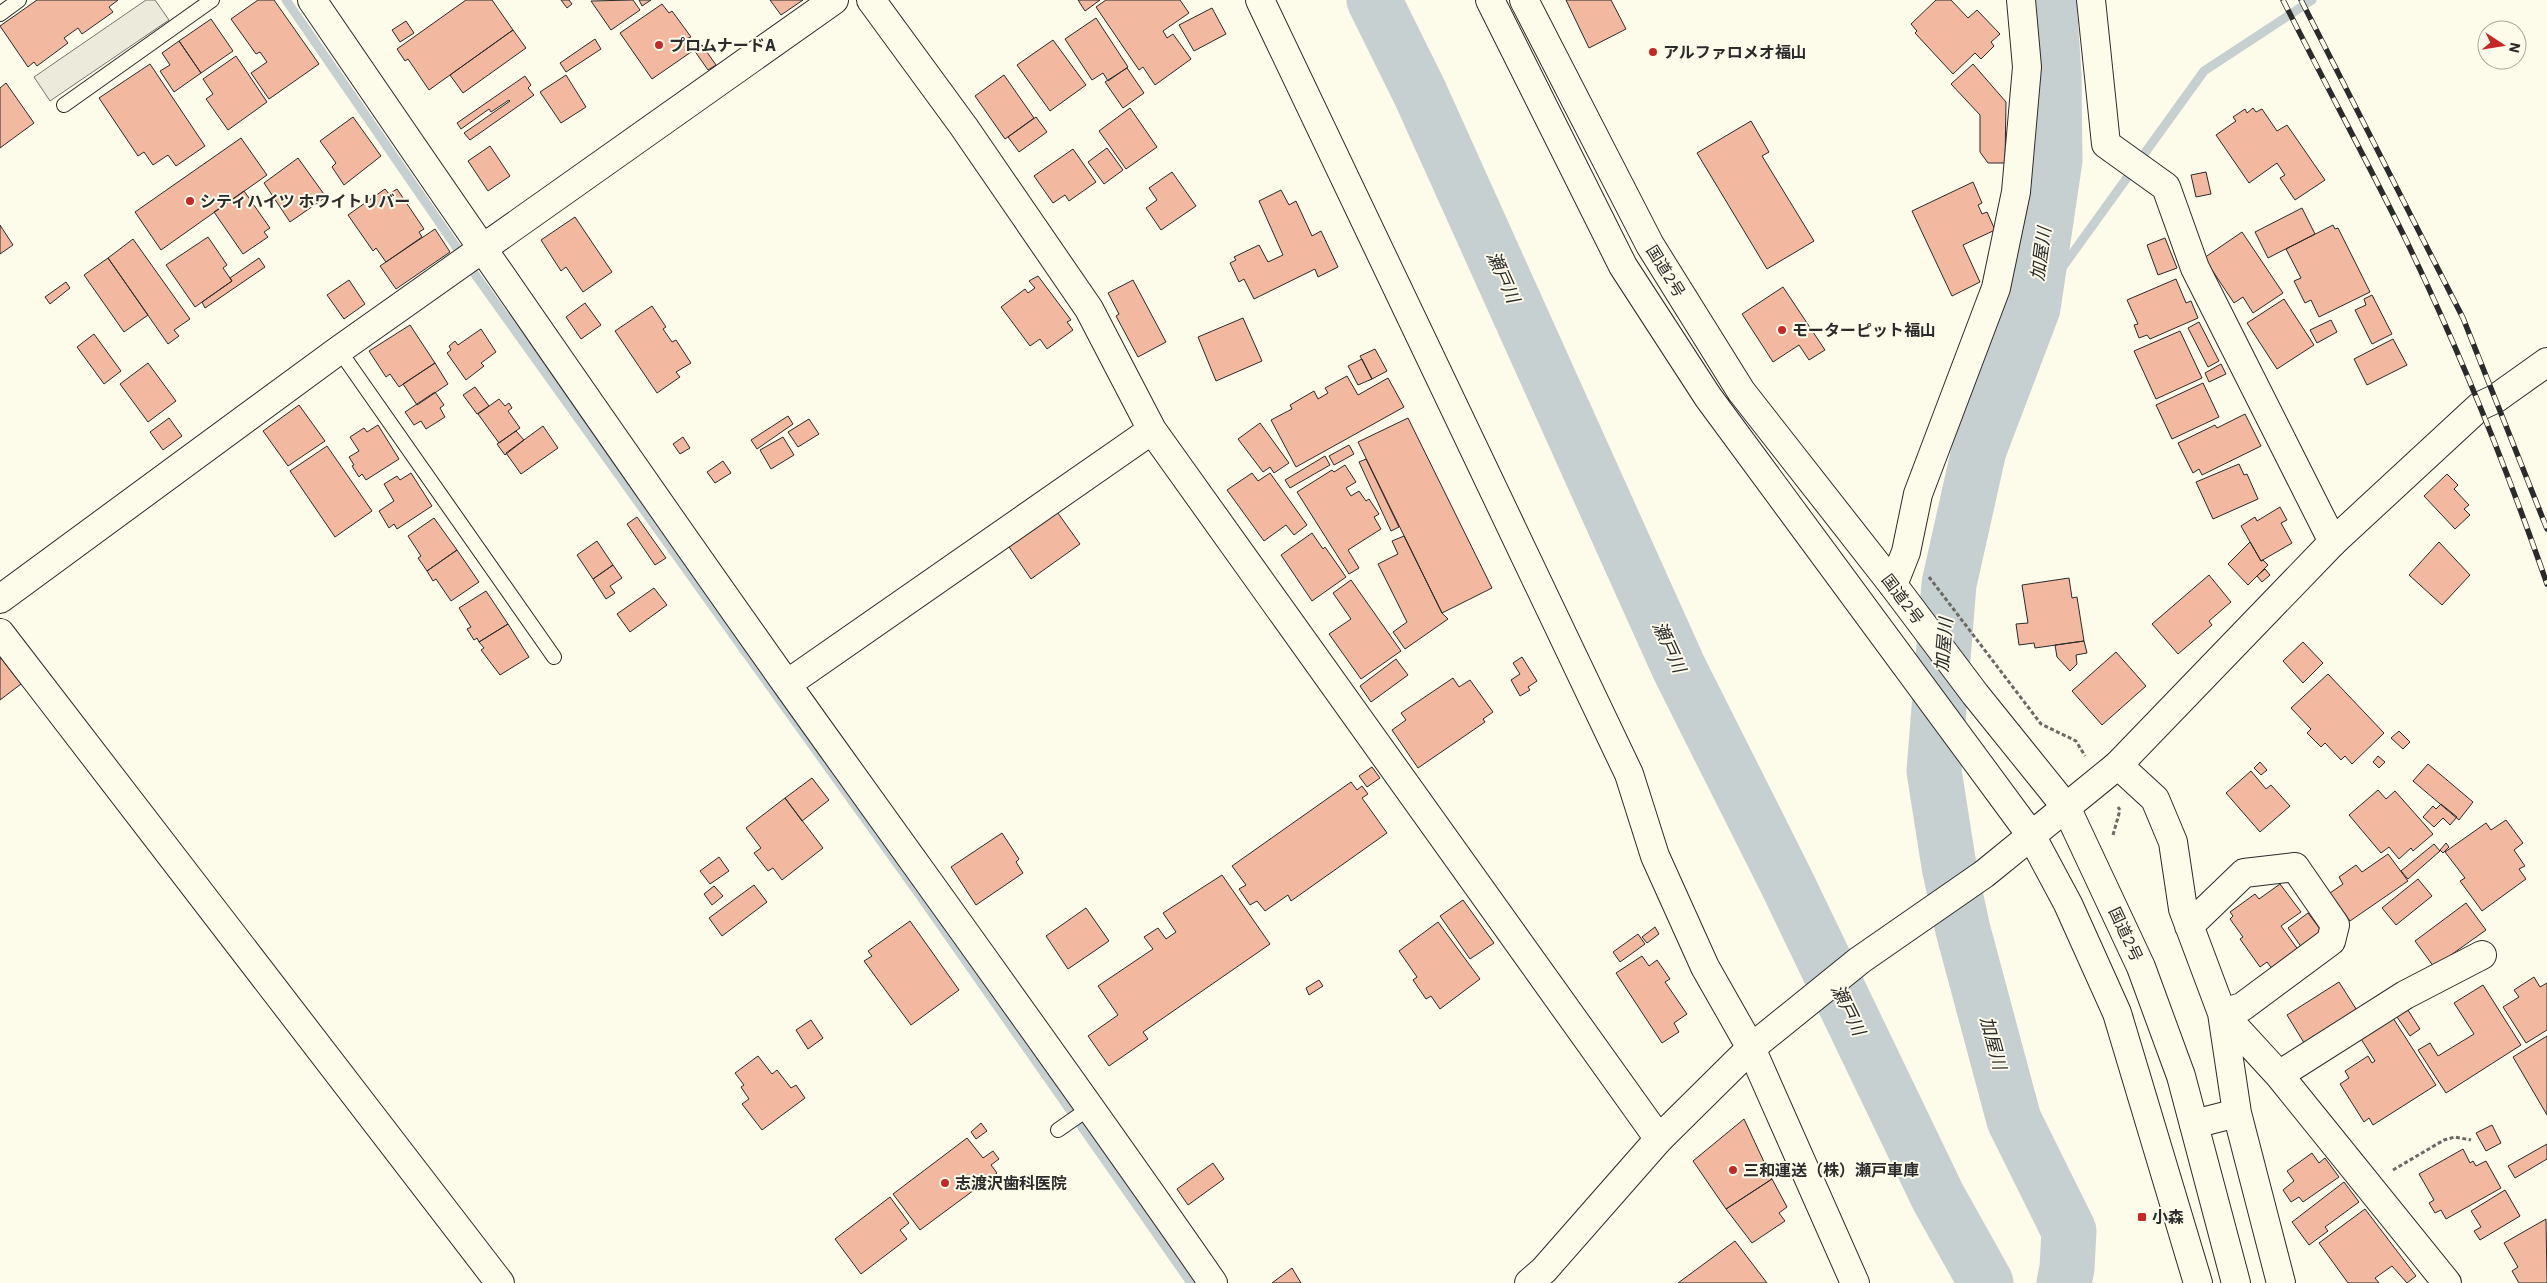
<svg xmlns="http://www.w3.org/2000/svg" width="2547" height="1283" viewBox="0 0 2547 1283" font-family="'IBM Plex Sans','Noto Sans JP',sans-serif">
<rect width="100%" height="100%" fill="#fdfbea"/>
<path fill="#eceadb" stroke="#74746e" d="M146 0H155L169 20 50 101 34 77Z"/>
<g fill="none" stroke-linecap="round" stroke-linejoin="round">
<path stroke="#c7d0d0" stroke-width="9" d="M286 0 479 280 918 893 1191 1283
M2033 308 2204 71 2312 0"/>
<path stroke="#c7d0d0" stroke-width="55" d="M1374 0 1420 93 1679 668 1786 881 1938 1197 1986 1283
M2049 0 2054 75 2055 160 2033 308 1979 450 1949 584 1934 771 1949 866 1963 930 2014 1120 2069 1231 2067 1268 2064 1283"/>
</g>
<path fill="#f2b8a0" stroke="#2b2b2b" d="M37 0H118L109 7 113 12 82 34 78 28 64 38 68 43 37 66 34 62 28 67 0 26Z
M258 0H274L319 64 269 99 251 73 267 62 260 52 256 54 231 19Z
M466 0H492L513 30 429 90 408 59 405 61 397 49Z
M561 0H569L572 4 567 8Z
M633 0 640 10 611 30 591 1Z
M639 0H651L642 6Z
M770 0H803L781 15Z
M1078 0H1100L1085 11Z
M1106 0H1180L1189 13 1163 31 1167 38 1173 34 1191 59 1155 85 1143 67 1139 70 1096 7Z
M1566 0H1611L1626 29 1589 48Z
M1936 0H1951L1968 18 1977 10 2000 34 1991 42 1994 46 1981 59 1975 53 1953 74 1915 33 1917 31 1911 24Z
M662 4 669 13 672 11 691 37 686 39 694 50 652 79 620 33Z
M1212 8 1226 34 1194 51 1179 25Z
M1096 18 1128 67 1108 81 1103 73 1092 80 1065 39Z
M211 19 233 51 201 73 179 41Z
M406 21 414 33 400 42 392 30Z
M513 30 526 48 463 93 450 75Z
M595 39 601 49 566 72 560 63Z
M1053 40 1086 85 1050 111 1017 65Z
M179 41 201 73 174 92 160 71 170 65 162 53Z
M702 45 716 65 708 70 694 50Z
M236 56 267 102 228 130 206 99 213 94 203 79Z
M150 64 205 146 176 166 168 155 153 165 144 152 138 156 99 98Z
M1973 64 2006 102 2005 163H1988L1980 152V115L1951 84Z
M1127 68 1144 93 1123 108 1105 82Z
M566 75 586 107 561 123 540 92Z
M1004 75 1034 118 1005 139 975 96Z
M525 76 531 85 528 88 534 95 470 140 464 133 510 101 509 100 491 112 489 109 461 129 457 123Z
M6 83 34 123 0 148V88Z
M1130 108 1157 147 1126 169 1099 131Z
M2253 108 2256 112 2262 109 2277 131 2287 125 2325 180 2295 200 2280 178 2285 175 2277 163 2249 183 2216 135 2236 121 2233 117 2245 109 2247 113Z
M353 117 381 156 344 185 332 167 336 163 320 141Z
M1036 117 1047 132 1019 152 1008 137Z
M1751 121 1769 152 1762 156 1814 241 1767 269 1697 153Z
M241 138 267 175 161 250 135 212Z
M490 146 510 176 488 191 468 161Z
M1107 148 1123 170 1104 184 1088 162Z
M1073 149 1096 182 1069 201 1065 195 1053 203 1034 176Z
M298 158 326 197 290 222 264 183Z
M1172 172 1196 206 1161 230 1146 208 1157 200 1149 188Z
M2206 172 2211 194 2196 197 2191 175Z
M1973 182 1982 203 1978 205 1982 214 1987 212 1995 230 1963 245 1980 282 1952 296 1912 211Z
M385 189 389 194 397 189 424 229 419 232 422 237 386 262 376 248 373 251 348 215Z
M1281 190 1289 205 1296 201 1312 236 1321 231 1338 267 1318 277 1315 269 1254 299 1244 279 1239 282 1230 263 1236 260 1234 257 1259 245 1268 262 1283 255 1259 201Z
M244 191 270 228 264 232 268 237 243 254 214 212Z
M2302 208 2315 234 2268 258 2255 232Z
M575 217 612 272 583 292 566 267 561 271 541 240Z
M0 225 13 245 0 254Z
M2333 225 2335 229 2338 228 2370 292 2319 317 2311 300 2305 303 2294 281 2301 278 2286 249Z
M435 229 450 252 396 289 380 266Z
M2242 232 2283 293 2253 313 2243 297 2234 303 2204 258Z
M208 237 227 265 223 268 232 281 195 307 166 265Z
M2165 238 2177 268 2158 275 2147 245Z
M133 239 190 319 174 330 179 336 168 344 108 258Z
M108 258 148 315 124 332 84 275Z
M259 258 265 267 205 308 202 302 232 281 230 278Z
M1038 276 1071 320 1067 322 1073 330 1047 349 1040 339 1030 346 1001 307 1025 289 1028 293 1035 288 1029 281Z
M2176 279 2186 303 2191 301 2198 318 2150 339 2147 335 2139 338 2134 325 2138 324 2127 300Z
M349 280 365 304 344 319 327 295Z
M1133 280 1166 342 1138 357 1116 316 1119 314 1108 293Z
M66 282 70 288 50 304 45 297Z
M1783 287 1825 350 1809 360 1799 345 1773 362 1742 314Z
M2372 295 2392 334 2372 344 2355 310 2366 305 2364 299Z
M2284 299 2314 345 2277 369 2247 323Z
M585 303 601 325 581 339 566 317Z
M652 306 666 327 663 329 672 342 676 340 691 363 676 372 680 377 657 393 615 331Z
M1243 318 1262 361 1216 381 1198 337Z
M2331 320 2337 332 2317 343 2310 330Z
M2199 322 2219 361 2208 367 2188 328Z
M410 325 435 363 399 387 390 374 386 377 369 351Z
M481 329 496 352 481 363 484 366 466 380 447 353 451 350 449 346 455 341 458 345Z
M2180 331 2202 378 2156 399 2134 351Z
M94 334 121 371 104 384 77 347Z
M2393 339 2407 365 2367 385 2354 359Z
M1375 349 1387 371 1372 379 1360 356Z
M1362 359 1372 379 1358 385 1348 366Z
M148 363 176 401 148 422 120 384Z
M435 363 448 384 417 405 403 384Z
M2221 364 2226 374 2209 382 2205 373Z
M1347 376 1358 395 1388 378 1404 407 1296 467 1271 420 1292 409 1290 405 1314 391 1318 399 1328 393 1325 388Z
M2203 383 2219 417 2172 439 2156 405Z
M475 387 489 406 477 414 463 395Z
M435 392 444 405 440 408 445 417 426 429 421 421 414 425 405 412Z
M499 399 505 406 509 403 512 408 508 411 520 428 499 443 478 414Z
M299 405 325 441 288 466 263 431Z
M2245 414 2261 446 2202 475 2199 469 2193 473 2178 443 2215 425 2217 428Z
M788 416 793 424 757 449 751 440Z
M169 418 182 436 163 450 150 432Z
M1408 418 1492 588 1442 613 1358 442Z
M809 419 819 434 798 447 788 432Z
M1260 423 1289 463 1274 473 1270 467 1263 472 1238 439Z
M378 425 399 459 366 480 362 474 359 477 352 466 354 465 349 457 359 451 350 437 364 428 367 432Z
M543 426 558 448 521 474 506 453Z
M516 431 524 440 505 455 497 444Z
M683 437 690 448 680 454 673 444Z
M783 437 794 455 771 469 760 450Z
M1349 445 1354 454 1334 465 1329 456Z
M327 446 372 511 335 537 290 471Z
M1325 456 1330 465 1290 488 1285 480Z
M1366 459 1399 527 1391 531 1359 462Z
M723 461 731 473 715 483 707 472Z
M2239 464 2244 475 2247 474 2258 499 2213 519 2196 482Z
M1345 465 1356 482 1346 488 1351 496 1359 491 1366 501 1369 499 1379 514 1374 517 1381 529 1348 550 1359 568 1349 574 1297 492 1332 470 1334 472Z
M411 473 432 506 397 529 394 524 389 528 379 511 394 501 384 484 397 476 400 480Z
M1252 473 1258 481 1270 473 1307 525 1294 535 1286 525 1264 541 1227 490Z
M2447 474 2458 485 2454 489 2469 505 2464 509 2470 515 2455 529 2424 496Z
M2280 507 2287 520 2281 523 2292 543 2261 561 2241 526 2255 517 2257 521Z
M1055 509 1080 544 1031 579 1007 544Z
M637 517 666 558 655 565 627 524Z
M434 518 457 550 427 571 418 558 421 556 408 536Z
M1312 533 1323 549 1325 547 1346 577 1312 601 1281 555Z
M1404 536 1442 613 1448 619 1405 649 1393 632 1407 622 1378 564 1398 554 1392 541Z
M597 541 613 565 593 579 577 555Z
M2250 542 2261 561 2263 560 2268 565 2248 585 2228 564Z
M2439 542 2470 575 2442 605 2409 575Z
M457 550 479 582 451 601 436 579 433 581 427 571Z
M613 565 622 578 610 586 615 593 606 599 593 579Z
M2265 569 2270 575 2262 582 2257 576Z
M2209 575 2231 602 2209 621 2212 625 2178 654 2152 624Z
M2069 578 2072 598 2077 597 2084 641 2035 648 2034 643 2019 645 2016 624 2028 623 2022 585Z
M1351 580 1401 651 1361 679 1329 634 1351 619 1333 593Z
M654 588 667 605 630 632 617 614Z
M486 591 508 624 479 642 477 638 474 640 467 629 471 627 459 608Z
M508 624 529 657 500 675 481 650 484 648 479 642Z
M2084 641 2087 653 2076 655 2077 664 2070 671 2057 657 2055 645Z
M2303 642 2323 663 2303 683 2283 661Z
M2116 652 2146 686 2102 725 2072 691Z
M0 657 21 684 0 700Z
M1522 657 1537 681 1528 687 1530 690 1520 696 1511 680 1520 674 1513 663Z
M1396 659 1408 675 1371 702 1360 686Z
M2328 674 2384 733 2352 764 2345 756 2341 760 2325 743 2321 747 2307 733 2311 729 2291 708Z
M1453 678 1459 687 1470 680 1493 712 1483 719 1485 722 1418 768 1392 730 1406 720 1401 713Z
M2399 731 2410 742 2403 749 2391 738Z
M2378 756 2385 762 2379 768 2373 762Z
M2260 762 2267 770 2261 775 2254 768Z
M2428 764 2473 802 2459 820 2413 781Z
M1372 767 1380 778 1367 787 1359 776Z
M2251 771 2266 789 2271 785 2290 806 2260 832 2226 793Z
M812 778 829 800 802 821 785 798Z
M1351 782 1357 790 1362 786 1368 794 1362 798 1387 833 1291 901 1288 895 1265 911 1257 901 1250 905 1239 889 1246 885 1232 866Z
M2378 790 2386 799 2395 791 2433 834 2413 851 2411 848 2399 859 2389 847 2381 853 2349 815Z
M785 798 823 848 782 880 773 868 768 871 754 853 761 848 746 828Z
M2441 804 2457 817 2450 825 2443 818 2434 827 2423 817 2433 806 2436 809Z
M2506 820 2523 843 2514 850 2525 866 2519 869 2526 879 2482 911 2460 881 2465 878 2445 852 2486 823 2491 830Z
M1002 833 1019 859 1016 862 1023 873 976 905 951 867Z
M2446 843 2449 847 2443 853 2440 850Z
M2434 844 2440 851 2408 879 2401 871Z
M2388 854 2408 881 2350 921 2330 893 2343 884 2339 877 2356 865 2362 872Z
M719 857 729 871 710 884 700 871Z
M1222 875 1270 944 1143 1032 1148 1039 1109 1066 1088 1036 1118 1015 1098 986 1153 949 1144 937 1158 928 1166 939 1176 932 1163 913Z
M2418 879 2432 896 2396 925 2382 908Z
M2280 884 2301 912 2281 926 2299 951 2273 970 2267 962 2260 967 2240 939 2243 937 2230 919 2233 916 2230 912 2255 894 2259 899Z
M754 885 767 902 722 936 709 918Z
M714 886 723 896 712 905 704 894Z
M1463 900 1494 943 1470 959 1440 916Z
M2466 903 2486 930 2434 967 2415 941Z
M1086 908 1109 941 1068 969 1046 936Z
M2308 913 2323 933 2302 948 2288 928Z
M910 921 959 990 911 1025 864 961 872 956 868 951Z
M1438 922 1480 979 1440 1009 1431 996 1426 999 1413 980 1417 977 1399 951Z
M1655 927 1659 934 1647 943 1642 937Z
M1638 934 1645 944 1620 962 1613 952Z
M1642 956 1649 966 1657 960 1670 979 1665 982 1687 1014 1674 1023 1679 1032 1662 1043 1616 973Z
M2534 977 2540 987 2547 983V1030L2526 1043 2503 1007 2519 997 2514 990Z
M1319 980 1323 986 1309 995 1306 988Z
M2339 982 2358 1012 2306 1046 2287 1015Z
M2483 985 2521 1045 2446 1093 2418 1050 2430 1043 2438 1056 2474 1034 2454 1003Z
M2406 1007 2420 1029 2410 1036 2395 1014Z
M2393 1018 2436 1085 2373 1125 2369 1118 2364 1122 2340 1084 2349 1078 2345 1071 2368 1056 2372 1063 2375 1061 2361 1039Z
M811 1020 823 1038 808 1049 796 1030Z
M2547 1036V1115L2513 1057Z
M758 1056 772 1074 777 1070 791 1088 796 1085 805 1098 762 1130 742 1104 749 1099 741 1087 744 1085 735 1073Z
M1744 1119 1772 1179 1726 1209 1693 1161Z
M981 1123 987 1131 976 1139 971 1132Z
M2492 1125 2501 1143 2486 1151 2476 1133Z
M967 1138 983 1158 993 1151 999 1159 991 1165 997 1173 920 1230 893 1194Z
M2547 1144V1159L2515 1178 2508 1166Z
M2463 1149 2470 1163 2473 1161 2476 1166 2486 1161 2501 1188 2446 1219 2441 1210 2435 1213 2429 1203 2434 1200 2419 1174Z
M2312 1153 2319 1163 2325 1158 2339 1177 2303 1202 2299 1197 2291 1202 2283 1190 2294 1181 2287 1171Z
M1213 1163 1224 1179 1188 1205 1177 1189Z
M1772 1179 1787 1207 1779 1213 1785 1221 1752 1243 1726 1209Z
M2344 1182 2359 1202 2325 1227 2328 1231 2309 1245 2292 1222Z
M2505 1190 2520 1216 2480 1240 2474 1231 2481 1227 2471 1211Z
M890 1197 909 1223 900 1230 907 1239 861 1274 835 1239Z
M2365 1209 2416 1276 2407 1283 2392 1266 2375 1278 2379 1283H2348L2319 1243Z
M2546 1219 2547 1283H2519L2512 1271 2518 1267 2504 1243Z
M1735 1241 1767 1283H1678Z
M1292 1268 1301 1283H1272Z"/>
<g fill="none" stroke-linecap="round" stroke-linejoin="round">
<defs>
<path id="service" d="M0 14 19 0
M64 105 212 0
M339 350 554 657
M1058 1130 1091 1107"/>
<path id="minor" d="M312 0C469 230 627 459 788 686 930 885 1074 1082 1213 1283
M871 0 964 127 1089 309 1152 430 1659 1139
M1260 0 1629 774 1655 856 1705 967 1751 1048 1855 1283
M2091 0 2106 144 2166 187 2195 268 2333 542
M1893 585 1906 552 1918 494 1996 288 2016 192 2027 67 2021 0
M0 599 339 350 834 0
M0 633 500 1283
M787 684 1152 430
M2118 765 2155 799 2173 842 2183 909 2222 1013 2237 1113 2281 1283
M2189 926 2244 873 2295 867 2335 925 2331 941 2242 1007 2222 1013
M2222 1013 2279 1075 2447 1283
M2279 1075 2405 995 2482 955
M2194 1124 2237 1113"/>
<path id="tertiary" d="M1529 1283 1544 1270 1659 1139 1751 1048 1860 960 1984 874 2118 765 2333 542 2480 406 2495 399 2547 362"/>
<path id="trunk" d="M1490 0 1623 266 1708 397 2031 835 2068 904 2117 1013 2198 1283
M1524 0 1650 245 1741 391 1893 585 1975 694 2066 807 2141 967 2181 1076 2236 1283"/>
</defs>
<use href="#service" stroke="#2b2b2b" stroke-width="16"/>
<use href="#minor" stroke="#2b2b2b" stroke-width="30"/>
<use href="#tertiary" stroke="#2b2b2b" stroke-width="30"/>
<use href="#trunk" stroke="#2b2b2b" stroke-width="30"/>
<path stroke="#6a6964" stroke-width="3" stroke-dasharray="4 2.5" stroke-linecap="butt" d="M1929 577 2041 724 2076 741 2085 756
M2113 835 2120 810 2118 807
M2393 1170 2444 1140 2455 1137 2471 1140"/>
<use href="#service" stroke="#fdfbea" stroke-width="14"/>
<use href="#minor" stroke="#fdfbea" stroke-width="28"/>
<use href="#tertiary" stroke="#fdfbea" stroke-width="28"/>
<use href="#trunk" stroke="#fdfbea" stroke-width="28"/>
<defs>
<path id="rail" d="M2283 0C2323 80 2366 159 2406 240 2460 352 2506 466 2547 584
M2301 0 2463 318 2547 529"/>
</defs>
<use href="#rail" stroke="#2b2b2b" stroke-width="5.5"/>
<use href="#rail" stroke="#fdfbea" stroke-width="4" stroke-dasharray="11" stroke-linecap="butt"/>
</g>
<g fill="#c62828" stroke="#fdfbea" stroke-width="2">
<circle cx="659" cy="45" r="5"/>
<circle cx="1653" cy="52" r="5"/>
<circle cx="190" cy="201" r="5"/>
<circle cx="1782" cy="330" r="5"/>
<circle cx="1733" cy="1170" r="5"/>
<circle cx="945" cy="1183" r="5"/>
<rect x="2137" y="1212" width="10" height="10" rx="2.5"/>
</g>
<g text-anchor="middle" stroke-width="4" stroke-linejoin="round" paint-order="stroke">
<g font-size="16" font-weight="bold" fill="#2b2b2b" stroke="#fdfbea" text-anchor="start">
<text x="669" y="51">プロムナードA</text>
<text x="1663" y="58">アルファロメオ福山</text>
<text x="200" y="207">シティハイツ ホワイトリバー</text>
<text x="1792" y="336">モーターピット福山</text>
<text x="1743" y="1176">三和運送（株）瀬戸車庫</text>
<text x="955" y="1189">志渡沢歯科医院</text>
<text x="2152" y="1223">小森</text>
</g>
<g font-size="16" fill="#2b2b2b" stroke="#fdfbea">
<text transform="translate(1666 271) rotate(58)" y="6">国道2号</text>
<text transform="translate(1903 599) rotate(53)" y="6">国道2号</text>
<text transform="translate(2126 934) rotate(65)" y="6">国道2号</text>
</g>
<g font-size="18" font-style="italic" fill="#2b2b2b" stroke="#fdfbea">
<text transform="translate(2041 254) rotate(-82)" y="6">加屋川</text>
<text transform="translate(1503 277) rotate(66)" y="6">瀬戸川</text>
<text transform="translate(1944 645) rotate(-85)" y="6">加屋川</text>
<text transform="translate(1669 647) rotate(65)" y="6">瀬戸川</text>
<text transform="translate(1848 1010) rotate(64)" y="6">瀬戸川</text>
<text transform="translate(1993 1043) rotate(75)" y="6">加屋川</text>
</g>
</g>
<g transform="translate(2502 45) rotate(102)"><circle r="24" fill="#fdfbea" stroke="#a9a89e"/>
<path d="M0-4L9 19L0 12L-9 19Z" fill="#c62828"/>
<text y="-8" font-size="14" font-weight="bold" text-anchor="middle" fill="#2b2b2b">N</text>
</g>
</svg>
